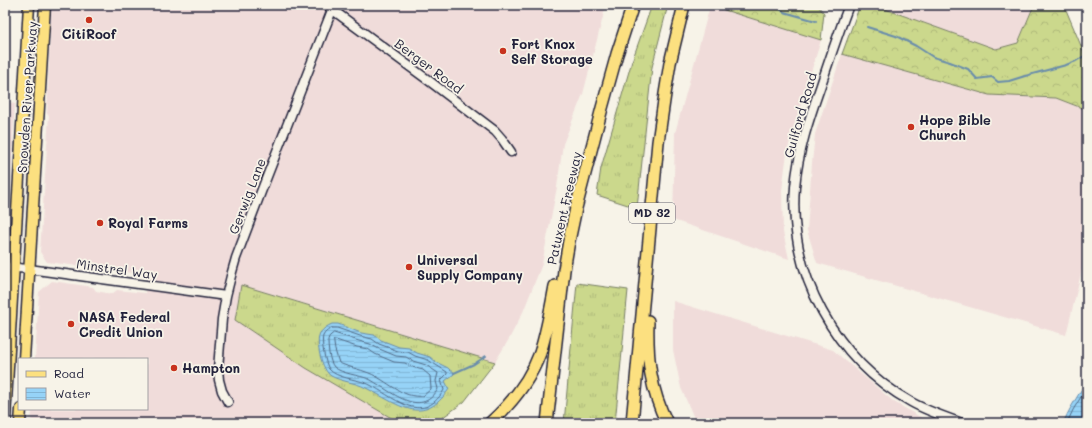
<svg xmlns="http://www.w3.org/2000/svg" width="1092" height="428" viewBox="0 0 1092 428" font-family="Mali,sans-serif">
<defs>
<pattern id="grass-tufts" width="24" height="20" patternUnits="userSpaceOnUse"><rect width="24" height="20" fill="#cbd88c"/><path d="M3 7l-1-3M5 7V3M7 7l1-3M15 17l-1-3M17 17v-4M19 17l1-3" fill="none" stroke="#aeb97a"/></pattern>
<pattern id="forest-crowns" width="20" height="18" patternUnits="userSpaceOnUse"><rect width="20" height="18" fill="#cbd88c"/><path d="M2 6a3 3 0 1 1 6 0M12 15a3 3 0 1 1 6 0" fill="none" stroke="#aeb97a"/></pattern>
<pattern id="water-rules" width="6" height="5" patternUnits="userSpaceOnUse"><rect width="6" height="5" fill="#96d3f7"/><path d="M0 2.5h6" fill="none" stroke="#81b5d5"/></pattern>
</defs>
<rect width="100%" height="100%" fill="#f7f3e8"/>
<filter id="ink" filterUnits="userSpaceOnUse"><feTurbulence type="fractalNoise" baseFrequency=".025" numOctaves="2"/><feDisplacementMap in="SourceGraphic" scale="8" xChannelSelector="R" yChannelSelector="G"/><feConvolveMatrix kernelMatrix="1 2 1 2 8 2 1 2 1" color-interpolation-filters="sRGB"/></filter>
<g filter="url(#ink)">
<path fill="#f0dcda" d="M51 5H606L583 94 563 144 557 187 542 264 523 312 509 339 495 362 241 285 306 368 400 423H31L32 409H147V359H35L39 292 52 281 93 287 96 291 112 294 117 290 145 293 148 275 47 262 40 252 49 115 47 114Z
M874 5H1034L1018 43 996 49Z
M710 6 821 40 792 133 787 153 782 190 783 232 789 259 673 220 675 133Z
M842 54 989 95 1056 98 1087 110V249L1066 335 817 263 807 230 812 163 815 134Z
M5 101 15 104 5 280Z
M673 301 833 350 894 402 922 418 936 423H698L694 418 681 388 673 350Z"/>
<path fill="url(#grass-tufts)" stroke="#767d64" d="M652 5H668L652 67 637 208 597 195 601 168 632 61Z
M577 283 628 290 615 423H564Z
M241 285 495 362 464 402 435 423H400L306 368 235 320Z"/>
<path fill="url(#forest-crowns)" stroke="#767d64" d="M708 5H817L824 13 821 40Z
M860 5H874L996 49 1018 43 1034 5H1064L1087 60V110L1056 98 989 95 842 54Z"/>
<path fill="url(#water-rules)" stroke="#688cac" d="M332 324H338L361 333 374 335 381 340 399 347 409 348 417 353 430 357 436 362 448 368 451 371H453L454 374 445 381 449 389C423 428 398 404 366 388 355 382 342 382 331 376 322 370 315 343 320 333 323 329 327 326 332 324Z
M1087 380V423H1063L1070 409Z"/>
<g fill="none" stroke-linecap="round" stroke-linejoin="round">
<path stroke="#506986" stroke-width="1" d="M332 328H337L360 336 372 339 379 344 398 351 408 352 415 356 428 360 447 372V374L441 380 444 390C421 428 393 395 366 383 356 379 336 378 329 369 325 363 321 342 323 336 325 332 328 330 332 328Z
M334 333 359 341 370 344 377 348 396 356 406 357 413 361 426 365 438 373 436 381 438 389C420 420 390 390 369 379 359 375 342 374 334 367 329 361 328 347 328 340L329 337Z
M334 340H336L357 347 368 349 375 354 394 362 405 363 412 367 423 370 430 376 431 389 423 396C402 399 387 380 369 373 359 369 348 367 339 363L335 350Z
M1067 423 1073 410 1087 387"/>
<path stroke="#688cac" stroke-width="2" d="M775 5 784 12 816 21
M867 27 896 36 916 46 933 57 950 62 968 69 977 79 992 77 998 82 1009 81 1025 76 1066 65 1076 61 1086 55
M454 373 474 364 486 356"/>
<defs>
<path id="minor" d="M326 5 428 80 495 131 502 139 511 152
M849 5C839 31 830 58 821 85 809 119 798 152 795 187 788 274 836 360 911 402 927 411 945 417 962 423
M5 267 29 269 226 296
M228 402 222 391 219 380 218 369 222 319 226 296 232 272 236 258 261 192 334 5"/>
<path id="major" d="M24 359 45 5
M5 419 29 5
M20 423 21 409"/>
<path id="highway" d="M648 321C647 358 650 389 667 423
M490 423C511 404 530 380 540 353 547 331 551 308 555 286
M547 423 564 270 569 241 576 208 602 108 617 54 633 5
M632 423 658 142 665 94 670 63 684 5"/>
</defs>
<use href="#minor" stroke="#22223b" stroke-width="11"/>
<use href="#major" stroke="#22223b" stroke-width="13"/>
<use href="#highway" stroke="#22223b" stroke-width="14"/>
<use href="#minor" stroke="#f7f3e8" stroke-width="8"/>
<use href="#major" stroke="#fce080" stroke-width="10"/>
<use href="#highway" stroke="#fce080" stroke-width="11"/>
</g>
</g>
<g fill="#c8321e" stroke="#f7f3e8" stroke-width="1.5">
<circle cx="89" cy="20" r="4"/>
<circle cx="503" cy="51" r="4"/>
<circle cx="911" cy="127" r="4"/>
<circle cx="100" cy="223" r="4"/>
<circle cx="409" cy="267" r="4"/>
<circle cx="71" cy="324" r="4"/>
<circle cx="174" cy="368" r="4"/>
</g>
<g text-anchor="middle" stroke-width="3.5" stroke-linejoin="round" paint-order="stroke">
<rect fill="#f7f3e8" stroke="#62616f" stroke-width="1" x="629" y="203" width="46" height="20" rx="3"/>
<g font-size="12" font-weight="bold" fill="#22223b">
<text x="652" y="217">MD 32</text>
</g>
<g font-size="13" font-weight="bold" fill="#22223b" stroke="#f7f3e8" text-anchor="start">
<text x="89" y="39" text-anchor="middle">CitiRoof</text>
<text x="511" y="49">Fort Knox<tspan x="511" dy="15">Self Storage</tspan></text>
<text x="919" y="125">Hope Bible<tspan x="919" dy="15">Church</tspan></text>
<text x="108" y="228">Royal Farms</text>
<text x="417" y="265">Universal<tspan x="417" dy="15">Supply Company</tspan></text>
<text x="79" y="322">NASA Federal<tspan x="79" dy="15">Credit Union</tspan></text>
<text x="182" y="373">Hampton</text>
</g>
<g font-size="13" fill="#22223b" stroke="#f7f3e8">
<text transform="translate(429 66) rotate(37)" y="5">Berger Road</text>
<text transform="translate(27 97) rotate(-86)" y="5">Snowden River Parkway</text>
<text transform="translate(800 115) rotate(-74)" y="5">Guilford Road</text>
<text transform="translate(247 196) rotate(-69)" y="5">Gerwig Lane</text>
<text transform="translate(564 208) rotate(-77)" y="5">Patuxent Freeway</text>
<text transform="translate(117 269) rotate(8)" y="5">Minstrel Way</text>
</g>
</g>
<rect width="1092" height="428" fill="none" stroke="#f7f3e8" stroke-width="20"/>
<rect x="10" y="10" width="1072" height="408" fill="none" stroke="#22223b" stroke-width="1.5" filter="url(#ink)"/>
<rect x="18" y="358" width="130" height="52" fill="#f7f3e8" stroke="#a29fa3"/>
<rect x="26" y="371" width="20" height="6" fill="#fce080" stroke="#a29fa3"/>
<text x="54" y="378" font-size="12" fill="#22223b">Road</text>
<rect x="26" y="388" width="20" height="12" fill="url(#water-rules)" stroke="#a29fa3"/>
<text x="54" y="398" font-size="12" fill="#22223b">Water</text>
</svg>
